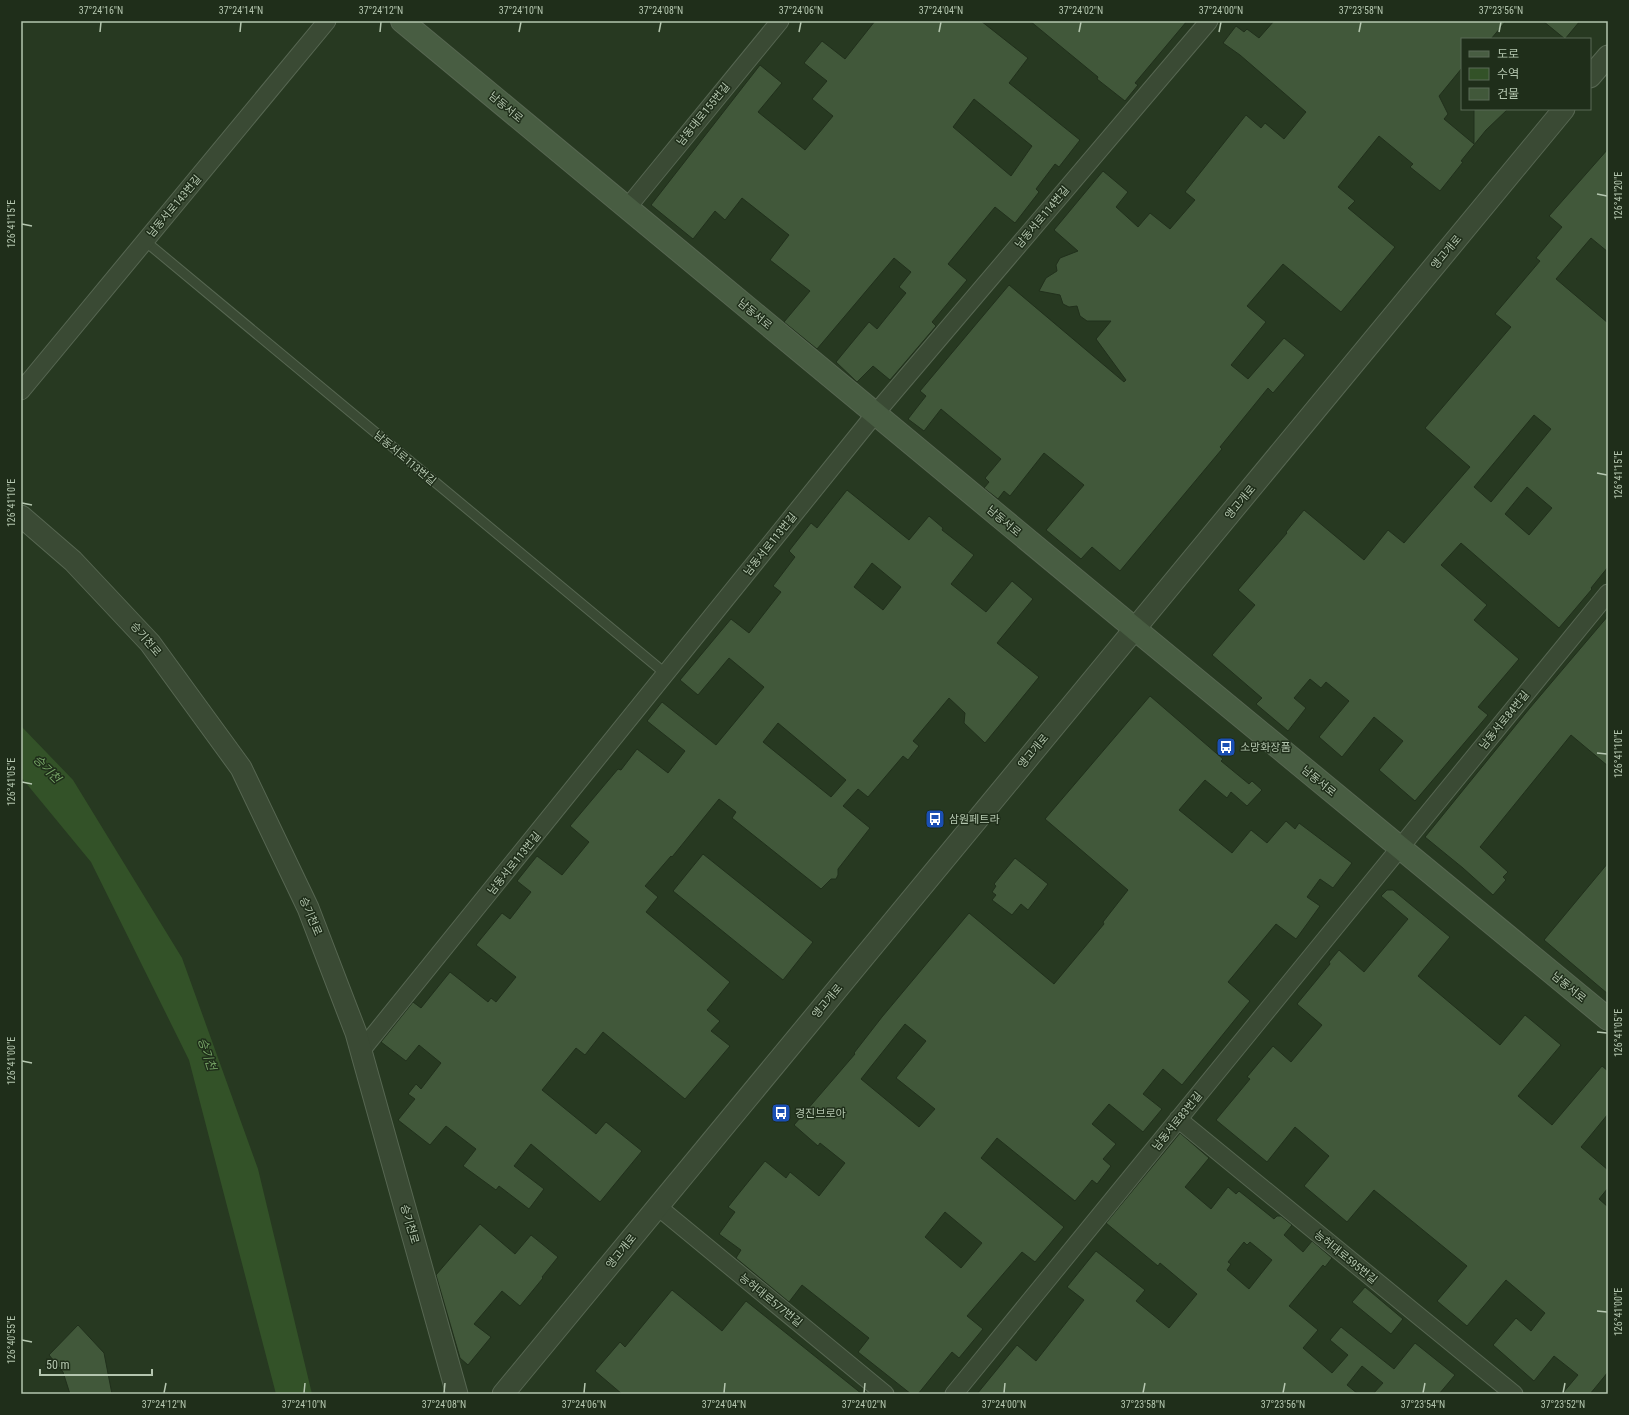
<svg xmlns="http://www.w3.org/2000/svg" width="1629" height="1415" viewBox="0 0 1629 1415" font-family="'Roboto Condensed','Noto Sans KR',sans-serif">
<rect width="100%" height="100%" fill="#273921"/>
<path fill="#335228" d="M21 726 73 780 182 958 258 1169 312 1394H276L189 1060 91 862 21 777Z"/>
<path fill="#41583a" stroke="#21301c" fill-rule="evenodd" d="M875 21H981L1028 58 1009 83 1080 140 1059 167 1055 164 1036 189 1039 192 1015 223 995 207 948 264 967 280 932 322 936 326 890 380 873 366 857 382 836 362 869 322 877 329 906 293 899 287 911 272 894 258 817 349 784 322 810 291 770 260 789 235 742 198 725 220 715 211 693 239 651 205 760 65 782 83 758 112 805 150 833 116 812 99 827 81 804 63 822 41 845 59ZM974 99 1032 146 1011 176 953 127Z
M1030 21H1187L1135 83 1138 85 1125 101 1097 79 1098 77Z
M1274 21H1506L1491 39H1462V68L1439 96 1448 114 1444 119 1474 144V109H1508L1486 130 1461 161 1463 162 1440 191 1410 167 1413 164 1379 136 1338 187 1355 201 1348 208 1395 247 1341 312 1283 264 1247 306 1266 322 1231 365 1248 379 1284 338 1305 355 1273 393 1268 388 1220 447 1222 449 1120 571 1092 547 1081 559 1046 530 1084 485 1044 453 1010 496 1004 491 998 499 984 488 989 482 985 478 1001 459 941 409 924 431 908 419 926 396 920 391 1009 285 1124 382 1126 380 1096 339 1111 321H1087L1080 316 1077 306 1069 307 1063 304 1060 295 1039 291 1046 278 1057 271 1056 265 1060 258 1078 251 1054 230 1103 171 1128 192 1116 207 1138 227 1150 213 1170 229 1195 200 1185 192 1246 115 1261 128 1265 123 1284 139 1306 112 1240 55 1223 43 1236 26 1244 32 1247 29 1259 38Z
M1543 21H1580L1565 39Z
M1608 149V252L1591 238 1556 279 1608 323V567L1591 588 1592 589 1559 628 1461 543 1441 565 1487 605 1474 620 1519 659 1478 707 1488 715 1415 801 1379 770 1403 741 1374 717 1342 757 1319 737 1349 701 1326 682 1321 688 1310 679 1294 698 1306 708 1288 731 1256 704 1262 698 1212 655 1255 605 1238 590 1287 533 1286 532 1304 510 1364 560 1388 530 1404 543 1470 467 1425 428 1511 327 1495 314 1540 261 1536 258 1562 227 1549 216ZM1534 415 1551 429 1491 502 1474 487ZM1527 487 1552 508 1529 535 1505 514Z
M847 490 909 540 929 516 943 528 942 530 974 555 951 584 986 612 1012 581 1033 599 997 643 1039 677 985 743 964 723 965 713 949 698 913 741 919 746 908 760 903 756 868 797 858 789 843 806 870 828 838 869V875L836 879H831L821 889 732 818 736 812 719 799 672 857 671 856 645 886 658 897 646 912 730 982 707 1010 720 1021 711 1031 730 1046 685 1099 603 1032 585 1055 576 1048 542 1090 596 1134 606 1122 642 1151 600 1202 531 1144 514 1166 544 1189 529 1209 499 1186 496 1190 463 1166 476 1149 446 1126 430 1145 398 1120 415 1099 408 1094 416 1084 421 1089 441 1063 419 1045 406 1061 381 1042 413 1002 421 1008 450 972 488 1002 491 998 496 1002 516 977 476 945 502 913 510 919 531 892 517 881 537 856 562 875 589 842 570 826 618 769 621 770 637 749 668 773 685 751 647 721 662 702 716 745 764 687 729 658 698 695 680 680 731 619 749 633 781 592 773 586 795 557 789 551 811 523 817 528ZM872 563 901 587 883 610 854 587ZM778 723 846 780 831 797 763 742Z
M1608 616V766L1571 735 1480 847 1508 872 1503 877 1506 880 1493 895 1463 868 1425 837 1529 709Z
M1150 696 1223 759 1221 761 1249 784 1252 781 1262 790 1247 806 1231 792 1227 798 1205 780 1179 810 1232 853 1251 830 1267 843 1286 821 1295 829 1299 823 1352 863 1333 888 1320 879 1307 897 1320 906 1296 939 1276 924 1228 982 1250 1001 1182 1085 1163 1069 1143 1094 1162 1109 1143 1132 1109 1104 1092 1124 1116 1144 1103 1159 1111 1166 1097 1184 1092 1180 1075 1201 997 1138 981 1158 1064 1227 1035 1262 1022 1252 967 1316 983 1329 959 1358 952 1352 918 1394H911L858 1352 869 1338 802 1285 789 1302 736 1258 741 1250 719 1234 735 1212 728 1207 765 1161 786 1178 790 1172 819 1196 845 1163 820 1143 818 1146 794 1125 855 1054 854 1053 882 1017 969 913 1054 984 1104 924 1103 922 1128 890 1045 819ZM905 1024 926 1041 896 1078 935 1109 919 1127 861 1079ZM945 1212 982 1243 961 1268 925 1237Z
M703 854 813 942 783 980 673 891Z
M1015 858 1048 884 1028 910 1021 904 1012 915 992 900 996 895 992 892 996 886 994 884Z
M1608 863V994L1544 940Z
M1387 890H1393L1450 937 1418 976 1500 1045 1525 1015 1561 1045 1518 1096 1552 1125 1602 1066 1608 1071V1114L1581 1147 1608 1170V1188L1599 1199 1608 1207V1372L1590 1394H1562L1578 1375 1554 1356 1534 1381 1493 1345 1516 1318 1531 1331 1545 1313 1506 1280 1467 1326 1437 1301 1467 1266 1374 1190 1347 1222 1304 1186 1329 1156 1295 1127 1267 1162 1216 1120 1250 1079 1247 1077 1273 1046 1291 1062 1322 1025 1297 1004 1330 964 1329 962 1339 950 1364 972 1408 919 1381 896Z
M1180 1133 1209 1158 1185 1187 1211 1209 1228 1187 1236 1194 1239 1191 1274 1219 1277 1216H1281L1292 1225 1284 1235 1303 1252 1312 1241 1332 1258 1325 1267 1323 1265 1289 1306 1318 1330 1303 1348 1332 1373 1348 1355 1330 1340 1341 1327 1394 1369 1415 1343 1455 1375 1439 1394H1373L1383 1383 1362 1366 1347 1385 1358 1394H977L1017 1345 1036 1361 1084 1300 1067 1287 1096 1251 1145 1290 1136 1301 1169 1328 1197 1294 1160 1263 1158 1266 1106 1223ZM1244 1242 1247 1245 1250 1242 1272 1260 1249 1289 1227 1270 1231 1264 1228 1262Z
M480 1224 515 1254 531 1235 558 1257 542 1277 543 1278 520 1306 502 1291 474 1324 491 1337 468 1365 460 1358 436 1275Z
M1365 1287 1403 1319 1391 1334 1352 1302Z
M672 1290 722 1331 746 1301 862 1394H622L595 1371 620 1342 625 1347Z
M78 1325 104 1353 112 1394H70L63 1372 49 1355Z"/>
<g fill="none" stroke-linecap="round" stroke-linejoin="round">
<defs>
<path id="service" d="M145 241 666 674"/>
<path id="minor" d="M627 208 780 21
M21 391 327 21
M361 1051 875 414 1209 21
M1178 1119 1514 1394
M657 1206 885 1394
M954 1394 1608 593"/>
<path id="tertiary" d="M1590 77 1608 56
M21 516 73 561 150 643 241 768 308 908 356 1033 457 1394
M503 1394 1564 109"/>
<path id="secondary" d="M402 21 1135 629 1608 1019"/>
</defs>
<use href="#service" stroke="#576752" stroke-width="11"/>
<use href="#minor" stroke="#576752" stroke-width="19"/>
<use href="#tertiary" stroke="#576752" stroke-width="23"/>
<use href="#secondary" stroke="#576752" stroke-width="24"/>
<use href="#service" stroke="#3a4a34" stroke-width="9"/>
<use href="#minor" stroke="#3a4a34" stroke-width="17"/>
<use href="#tertiary" stroke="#3a4a34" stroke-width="21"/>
<use href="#secondary" stroke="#485d42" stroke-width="22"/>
</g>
<path fill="none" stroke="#b4c6af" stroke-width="1.5" d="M100 32 101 22M240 32 241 22M380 32 381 22M519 32 521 22M659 32 661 22M799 32 801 22M939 32 941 22M1079 32 1081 22M1219 32 1221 22M1359 32 1361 22M1499 32 1501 22M1597 194 1607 196M22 224 32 226M1597 473 1607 475M22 503 32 505M1597 753 1607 754M22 782 32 784M1597 1032 1607 1033M22 1061 32 1063M1597 1311 1607 1312M22 1340 32 1342M164 1393 166 1383M304 1393 305 1383M444 1393 445 1383M584 1393 585 1383M724 1393 725 1383M864 1393 865 1383M1004 1393 1005 1383M1143 1393 1145 1383M1283 1393 1285 1383M1423 1393 1425 1383M1563 1393 1565 1383"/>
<defs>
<symbol id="bus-square" viewBox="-11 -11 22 22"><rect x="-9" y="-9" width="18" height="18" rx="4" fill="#1a4fb4" stroke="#1f2e1a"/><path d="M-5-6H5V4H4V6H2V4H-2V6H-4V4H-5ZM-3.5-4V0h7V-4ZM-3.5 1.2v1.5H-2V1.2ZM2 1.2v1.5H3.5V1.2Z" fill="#fff"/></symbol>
</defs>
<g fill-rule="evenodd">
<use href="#bus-square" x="1215" y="736" width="22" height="22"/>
<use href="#bus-square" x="924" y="808" width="22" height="22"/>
<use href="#bus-square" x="770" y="1102" width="22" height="22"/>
</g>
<g text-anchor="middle" stroke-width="3" stroke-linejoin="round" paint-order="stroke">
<g font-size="11" fill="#b4c6af" stroke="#1f2e1a">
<text transform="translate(506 107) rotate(40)" y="4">남동서로</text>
<text transform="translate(703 114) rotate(-51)" y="4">남동대로155번길</text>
<text transform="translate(174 206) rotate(-50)" y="4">남동서로143번길</text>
<text transform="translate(1042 217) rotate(-50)" y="4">남동서로114번길</text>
<text transform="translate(1446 252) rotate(-50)" y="4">앵고개로</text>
<text transform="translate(755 314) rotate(40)" y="4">남동서로</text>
<text transform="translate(405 458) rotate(40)" y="4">남동서로113번길</text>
<text transform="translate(1240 502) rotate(-50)" y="4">앵고개로</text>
<text transform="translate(1004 521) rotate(40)" y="4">남동서로</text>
<text transform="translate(770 544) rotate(-51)" y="4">남동서로113번길</text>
<text transform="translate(146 639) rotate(50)" y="4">승기천로</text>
<text transform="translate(1504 720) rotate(-51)" y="4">남동서로84번길</text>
<text transform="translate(1033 751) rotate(-50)" y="4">앵고개로</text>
<text transform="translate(1319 781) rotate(39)" y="4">남동서로</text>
<text transform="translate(514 863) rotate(-51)" y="4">남동서로113번길</text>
<text transform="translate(311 916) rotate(67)" y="4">승기천로</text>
<text transform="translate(1569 987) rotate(39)" y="4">남동서로</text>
<text transform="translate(827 1001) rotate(-50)" y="4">앵고개로</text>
<text transform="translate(1177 1121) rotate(-51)" y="4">남동서로83번길</text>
<text transform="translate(410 1224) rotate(74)" y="4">승기천로</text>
<text transform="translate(621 1251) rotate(-51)" y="4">앵고개로</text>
<text transform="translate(1346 1257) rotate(39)" y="4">능허대로595번길</text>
<text transform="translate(771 1300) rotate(39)" y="4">능허대로577번길</text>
</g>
<g font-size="11" fill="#b4c6af" stroke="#1f2e1a" text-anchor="start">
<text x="1240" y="751">소망화장품</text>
<text x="949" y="823">삼원페트라</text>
<text x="795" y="1117">경진브로아</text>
</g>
<g font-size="12" font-style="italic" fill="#77a667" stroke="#1f2e1a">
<text transform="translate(47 769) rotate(45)" y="4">승기천</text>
<text transform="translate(207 1054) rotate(72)" y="4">승기천</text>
</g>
</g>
<rect width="1629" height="1415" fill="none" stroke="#1f2e1a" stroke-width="44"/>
<rect x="1461" y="38" width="130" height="72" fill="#1f2e1a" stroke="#5b6b56"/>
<rect x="1469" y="51" width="20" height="6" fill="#485d42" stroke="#5b6b56"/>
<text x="1497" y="58" font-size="12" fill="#b4c6af">도로</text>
<rect x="1469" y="68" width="20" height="12" fill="#335228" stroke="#5b6b56"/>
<text x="1497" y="78" font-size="12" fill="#b4c6af">수역</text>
<rect x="1469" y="88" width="20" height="12" fill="#41583a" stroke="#5b6b56"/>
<text x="1497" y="98" font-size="12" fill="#b4c6af">건물</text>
<path d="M40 1369v6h112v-6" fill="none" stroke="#b4c6af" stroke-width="2"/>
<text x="46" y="1369" font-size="12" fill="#b4c6af" stroke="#1f2e1a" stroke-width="3" paint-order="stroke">50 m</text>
<rect x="22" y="22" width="1585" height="1371" fill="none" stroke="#b4c6af" stroke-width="1.5"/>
<g font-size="10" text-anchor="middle" fill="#b4c6af">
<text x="101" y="14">37°24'16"N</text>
<text x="241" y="14">37°24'14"N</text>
<text x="381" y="14">37°24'12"N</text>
<text x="521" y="14">37°24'10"N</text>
<text x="661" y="14">37°24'08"N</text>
<text x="801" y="14">37°24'06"N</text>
<text x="941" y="14">37°24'04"N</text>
<text x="1081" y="14">37°24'02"N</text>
<text x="1221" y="14">37°24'00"N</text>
<text x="1361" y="14">37°23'58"N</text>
<text x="1501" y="14">37°23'56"N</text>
<text transform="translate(1618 196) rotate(-90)" y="4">126°41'20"E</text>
<text transform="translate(11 224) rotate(-90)" y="4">126°41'15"E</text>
<text transform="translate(1618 475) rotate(-90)" y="4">126°41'15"E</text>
<text transform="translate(11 503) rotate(-90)" y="4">126°41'10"E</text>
<text transform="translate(1618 754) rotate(-90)" y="4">126°41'10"E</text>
<text transform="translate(11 782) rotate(-90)" y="4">126°41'05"E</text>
<text transform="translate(1618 1033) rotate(-90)" y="4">126°41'05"E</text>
<text transform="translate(11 1061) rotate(-90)" y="4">126°41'00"E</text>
<text transform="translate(1618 1312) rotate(-90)" y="4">126°41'00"E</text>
<text transform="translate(11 1340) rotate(-90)" y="4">126°40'55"E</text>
<text x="164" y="1408">37°24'12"N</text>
<text x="304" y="1408">37°24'10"N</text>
<text x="444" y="1408">37°24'08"N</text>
<text x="584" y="1408">37°24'06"N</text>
<text x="724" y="1408">37°24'04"N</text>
<text x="864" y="1408">37°24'02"N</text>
<text x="1004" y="1408">37°24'00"N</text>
<text x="1143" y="1408">37°23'58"N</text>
<text x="1283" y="1408">37°23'56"N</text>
<text x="1423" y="1408">37°23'54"N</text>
<text x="1563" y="1408">37°23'52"N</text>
</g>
</svg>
